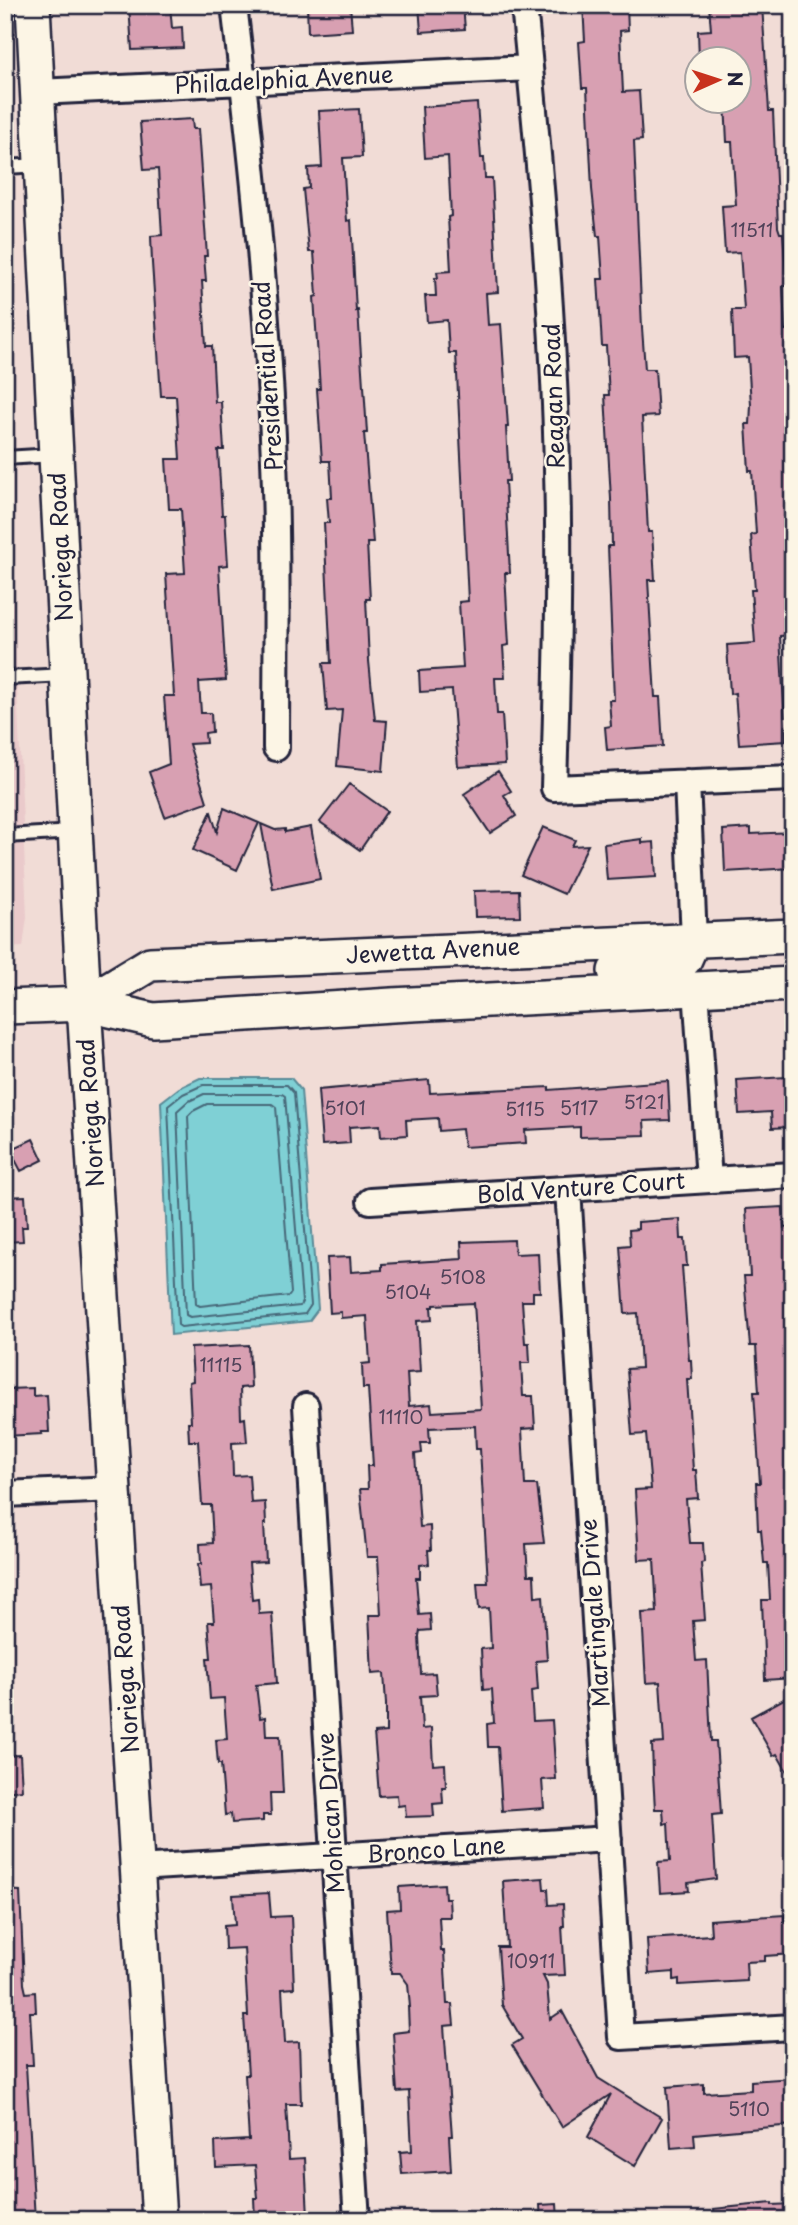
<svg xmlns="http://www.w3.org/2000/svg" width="798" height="2225" viewBox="0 0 798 2225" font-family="'Playpen Sans',sans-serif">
<rect width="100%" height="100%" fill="#f1dcd6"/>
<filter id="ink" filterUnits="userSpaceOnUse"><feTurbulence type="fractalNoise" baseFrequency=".0143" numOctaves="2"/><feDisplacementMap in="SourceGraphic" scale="14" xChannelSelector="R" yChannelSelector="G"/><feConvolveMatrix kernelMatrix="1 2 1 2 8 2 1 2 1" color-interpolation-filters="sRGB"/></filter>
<g filter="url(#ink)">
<path fill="#eacacb" d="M5 402 27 917 23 947 5 948Z"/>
<path fill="#7fd0d5" stroke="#5a8a97" stroke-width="2" d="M200 1078H291L301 1090 318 1309 309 1321 171 1335 161 1102 179 1088Z"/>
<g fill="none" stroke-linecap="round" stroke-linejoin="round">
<path stroke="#476879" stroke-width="2" d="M203 1085H287L294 1093 311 1305 305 1314 181 1327 178 1325 168 1106 183 1094Z
M204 1094H282L285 1096 302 1302 300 1306 190 1317 186 1315 177 1111 187 1102Z
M207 1104H272L276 1107 291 1293 289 1296 200 1306 196 1304 188 1116 193 1111Z"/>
</g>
<path fill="#d8a0b2" stroke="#22223b" stroke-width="2" fill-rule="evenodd" d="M129 5H170L172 28 182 27 183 48 132 50Z
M307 5H350L352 30 308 33Z
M419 5H463L465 29 421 32Z
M583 5H627L628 30 620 31 623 92 639 91 642 140 634 141 642 328 645 369H655L658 416 642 417 648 532H652L655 580H648L655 697H660L663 746 607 750 605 727 611 726 609 700H614L608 546H612L611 499 605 395H609L606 346H602L598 279H603L600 236H597L592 189 587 88H582L579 42 585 41Z
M709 5H762L769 111H773L778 227 780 233H783L787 286H783L785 330H791V345H789L793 433V562H788L793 604V635L780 636 786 741 739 744 735 693 730 694 727 645 755 643 751 590H755L751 535 756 534 752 471H749L746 424H750L751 405 748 357 734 358 732 310H744L740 252 725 253 722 206 736 205 732 142H727L725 102H738V60H699L698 31 711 30Z
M477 103 481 158H484L485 178H492L498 292 486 293 488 325 501 324 508 427H506L509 481H505L510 573H505L509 645 503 646 505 678H495L497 714H502L505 764 458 767 452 690 420 692 419 671 463 668 459 602 468 601 456 353H449L447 320 427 322 425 296H436L435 278H438L437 272 451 271 448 217 451 216 448 156 425 158 422 107Z
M359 109 362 157 343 158 347 221 351 220 356 311 358 310 363 386H364L367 433H364L373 543H367L370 599H366L369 661 375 720 387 721 383 771 337 766 342 710 327 711 323 663H331L324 523H329L327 498H332L330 461H322L317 389H320L314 297 317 296 314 252H309L303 189 309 188 308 168 322 167 319 111Z
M192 119 193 129H198L207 256H204L206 281H202L206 346H212L215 402H221L224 450H218L222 515H225L228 565 219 566 226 680 199 682 201 713H211L212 732 205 733 206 743 189 744 207 802 165 817 149 772 169 764 164 696H174L166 574 185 573 181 509H169L166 459H180L176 396H161L152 263 151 236 162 235 158 169 144 170 140 122Z
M498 771 511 791 504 795 516 816 490 833 464 794Z
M349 784 387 811 360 850 320 822Z
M224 808 259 823 237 870 193 850 211 812 217 832Z
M261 824 275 830 285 829V832L311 827 320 879 273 889Z
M543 827 575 840 572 846 588 845 564 894 521 875Z
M751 828V834L793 832V868L725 872 723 830Z
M642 839V843L654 842 656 877 607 880 604 844Z
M519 890 520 916 475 917 474 891Z
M786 1077 789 1127 772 1128 771 1112 739 1114 737 1080Z
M429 1080 430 1093 549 1087V1090L668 1081 670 1120 644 1121 645 1135 580 1137V1127L525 1130 526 1143 464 1147 462 1129 439 1131 438 1118 406 1120 407 1135 381 1137 380 1125 349 1127 350 1143 322 1145 318 1090Z
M33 1139 43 1160 21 1171 10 1150Z
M25 1196 27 1227H22L23 1241 5 1242V1197Z
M783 1207 784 1228 793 1227V1678L765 1680 762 1600H770L768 1563H764L761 1530H758L756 1483H760L754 1392H759L756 1346H750L744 1276H750L746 1209Z
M680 1219 681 1239H685L687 1266H682L689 1360H691L692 1379H687L693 1470H696L698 1498 686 1499 690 1543H703L704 1562 701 1563 705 1620 693 1621 696 1661 707 1660 711 1741H716L721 1814 712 1815 716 1879 688 1883 689 1891 660 1893 658 1862 670 1861 668 1823 664 1824 663 1809H655L653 1774 652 1744 664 1743 660 1682 646 1683 642 1613 657 1612 654 1559 639 1560 635 1490 651 1489 646 1434 632 1435 627 1369 641 1368 638 1313 625 1314 620 1246 630 1245 629 1230 638 1229V1222Z
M514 1240 515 1254 538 1253 540 1292H533V1301H522L525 1343H529L530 1363H521L523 1396H533L535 1428 522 1429 525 1485H537L544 1543 526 1544 528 1575H534L535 1597 543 1596 547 1660 536 1661 538 1690 531 1691 533 1721 552 1720 556 1779 542 1780 544 1808 502 1811 498 1747H488L487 1724 494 1723 492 1689 483 1690 481 1649 491 1648 489 1608 479 1609 477 1583H488L480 1449H476L475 1426 429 1428 430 1443H421L422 1453 415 1454 420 1527 430 1526 431 1550H428L429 1564 420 1565V1578H416L419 1615 430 1614 431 1630 420 1631 419 1636 421 1674 435 1673 437 1695 420 1696 422 1729 431 1728 433 1765 445 1764 446 1787H442L443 1803 433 1804 434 1816 406 1817 405 1805 398 1806 397 1795 379 1796 376 1756 374 1733 386 1732V1704L384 1673 372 1674 369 1615H381L378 1557H367L360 1489H368L367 1466H373L368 1388H363L362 1364 370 1363 367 1316 341 1318V1312L330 1313 327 1258 350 1257 351 1272 382 1270V1264L462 1259 461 1242ZM474 1303 481 1409 432 1412 431 1404 409 1406 407 1373 420 1372 417 1321 432 1320 431 1307H434V1305Z
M249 1345 251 1387 240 1388 241 1419 245 1418 247 1442 232 1443 233 1476 249 1475 251 1503 265 1502 266 1524H264L266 1562 249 1563 252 1600 258 1599 259 1614 272 1613 277 1683 256 1685 260 1718 265 1717 266 1736H280L283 1793H270L271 1815H263V1821L232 1823 231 1814 225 1815 221 1764H218L216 1740 227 1739 224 1698 210 1699 207 1658H211L208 1622H214L211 1587 200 1588 198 1564H201L200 1544 213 1543 211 1505H202L198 1441H189L188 1422H191L189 1382 193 1381 191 1348Z
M33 1388V1396L47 1395 49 1432H41L42 1434 5 1436V1398H8V1389Z
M793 1694V1782L777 1754 773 1756 751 1717Z
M20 1755 22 1790 5 1792V1756Z
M543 1878 544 1889H548L549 1905 563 1904 564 1926H562L565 1975 543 1976 547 1984 550 2019 562 2011 598 2078 662 2118 635 2166 588 2137 611 2094 562 2127 512 2045 522 2039 502 2005 498 1947H507L503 1881Z
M444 1884 445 1898H449L450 1917H439L441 1951H444L447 2004H452L454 2025 444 2026 452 2136H449L451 2171 402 2174 400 2152 412 2151 409 2091 397 2092 393 2033 409 2031 408 2007H410L408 1984 400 1973H391L387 1910 400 1909 399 1887Z
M5 1890 20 1891 24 1984 26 1993 35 1992 36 2012H30L33 2065H26L35 2220H5Z
M269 1893 271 1917 291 1916 294 1988 282 1989 285 2043 299 2042 301 2104H286L288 2137 289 2159 305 2158 308 2216 293 2217V2220H255L254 2198H258L255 2165 216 2167 215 2142 249 2140 245 2075H248L244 2016H248L244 1948 225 1949 224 1926 235 1925 233 1895Z
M784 1915V1922H793V1954L765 1956V1961L746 1962 747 1981 679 1985V1979L674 1980V1972L649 1974 647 1939 711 1935 710 1920Z
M793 2078V2125L694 2134 695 2146 671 2148 667 2087 704 2084V2093L751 2090V2081Z
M772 2203V2205L793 2204V2220H715L714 2209Z
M557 2204 558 2220H541L540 2205Z"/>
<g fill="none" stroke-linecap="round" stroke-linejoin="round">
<defs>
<path id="lane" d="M5 167 41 165
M5 458 54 455
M5 678 67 675
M5 836 75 832"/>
<path id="street" d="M234 5C253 166 270 326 275 488 278 575 276 662 276 748
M524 5C539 160 554 315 557 470 560 576 557 682 554 788L793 778
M38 92 530 68
M687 782 694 939
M696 989 709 1180
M568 1189 621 2037 793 2027
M370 1201 793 1175
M306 1406 357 2220
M5 1494 114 1489
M137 1868 609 1839"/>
<path id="secondary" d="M33 5 84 1004 159 2220
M615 971C639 969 662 969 685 959L694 939
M84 1004 150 964 793 936
M5 1007 84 1004 153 1020 392 1005 793 984"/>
</defs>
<use href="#lane" stroke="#22223b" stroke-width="18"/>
<use href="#street" stroke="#22223b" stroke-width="30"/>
<use href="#secondary" stroke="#22223b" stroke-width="38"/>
<use href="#lane" stroke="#fcf5e5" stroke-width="12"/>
<use href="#street" stroke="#fcf5e5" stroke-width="24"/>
<use href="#secondary" stroke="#fcf5e5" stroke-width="33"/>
</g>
</g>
<g text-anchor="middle" stroke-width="5" stroke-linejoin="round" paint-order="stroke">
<g font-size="19" fill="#504259">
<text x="752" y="237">11511</text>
<text x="644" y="1109">5121</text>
<text x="345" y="1115">5101</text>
<text x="579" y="1115">5117</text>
<text x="525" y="1116">5115</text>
<text x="463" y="1284">5108</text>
<text x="408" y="1299">5104</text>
<text x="221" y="1372">11115</text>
<text x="401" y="1424">11110</text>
<text x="531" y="1968">10911</text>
<text x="749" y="2116">5110</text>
</g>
<g font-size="23" fill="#22223b" stroke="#fcf5e5">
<text transform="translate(284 80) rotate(-3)" y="8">Philadelphia Avenue</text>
<text transform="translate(268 376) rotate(-94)" y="8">Presidential Road</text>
<text transform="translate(554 396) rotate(-92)" y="8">Reagan Road</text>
<text transform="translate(61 547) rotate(-93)" y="8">Noriega Road</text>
<text transform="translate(433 951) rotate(-3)" y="8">Jewetta Avenue</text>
<text transform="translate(91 1113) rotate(-94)" y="8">Noriega Road</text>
<text transform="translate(581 1188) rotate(-4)" y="8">Bold Venture Court</text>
<text transform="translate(595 1613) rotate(-94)" y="8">Martingale Drive</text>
<text transform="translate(126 1679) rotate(-94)" y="8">Noriega Road</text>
<text transform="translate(331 1813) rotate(-94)" y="8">Mohican Drive</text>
<text transform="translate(436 1850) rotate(-4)" y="8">Bronco Lane</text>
</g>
</g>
<rect width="798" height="2225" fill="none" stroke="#fcf5e5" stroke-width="28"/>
<rect x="14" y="14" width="770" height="2197" fill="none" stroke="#22223b" stroke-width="2.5" filter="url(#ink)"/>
<g transform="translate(718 80) rotate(87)"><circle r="33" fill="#fcf5e5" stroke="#a5a1a1" stroke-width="2"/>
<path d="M0-5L12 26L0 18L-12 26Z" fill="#c8321e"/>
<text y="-10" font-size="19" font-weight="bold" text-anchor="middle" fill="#22223b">N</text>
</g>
</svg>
